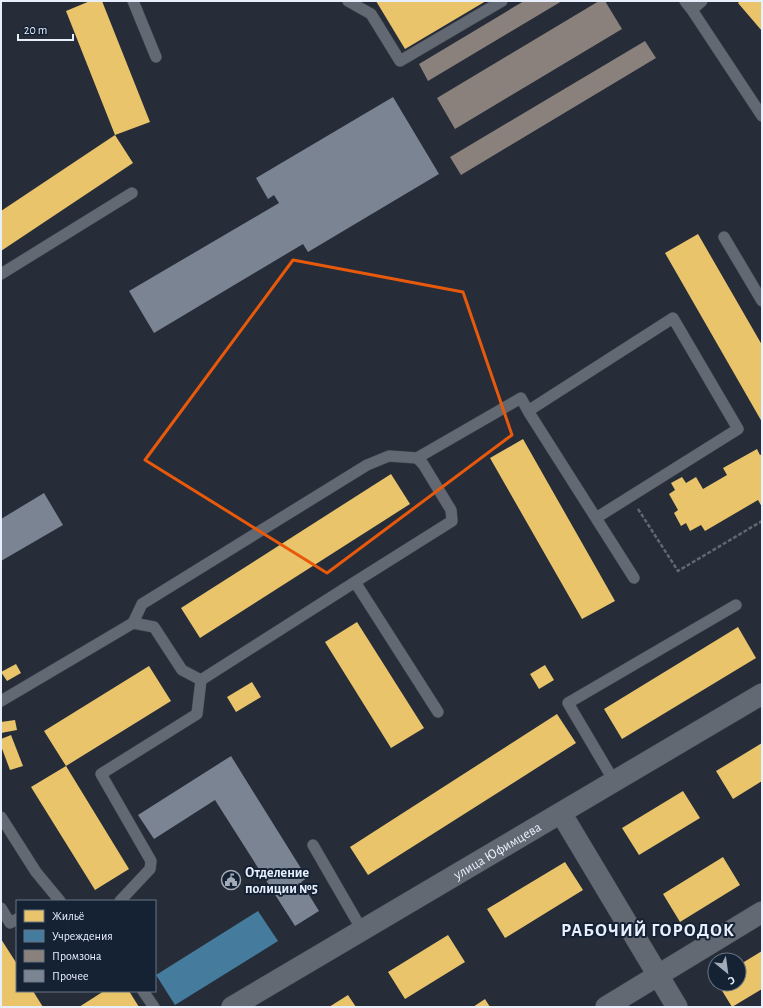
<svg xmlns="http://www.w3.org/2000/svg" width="763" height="1008" viewBox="0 0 763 1008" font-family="'Alegreya Sans',sans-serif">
<rect width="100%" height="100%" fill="#262d38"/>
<path fill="#e9c46a" d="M90 1H102L150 122 115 135 66 11Z
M376 1H486L405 49Z
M740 1H762V31L738 3Z
M115 135 133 163 1 251V211Z
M698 234 762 345V422L665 253Z
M523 439 615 601 582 619 490 458Z
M757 449 760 455 762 454V507L758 500 705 531 701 525 690 531 686 523 681 526 674 513 678 510 669 494 675 490 671 483 682 477 686 483 696 477 703 489 727 475 723 468Z
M391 474 410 504 200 638 181 608Z
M357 622 424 728 391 748 325 642Z
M738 627 756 658 622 739 604 709Z
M16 664 21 673 7 681 1 672Z
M545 665 554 680 539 689 530 674Z
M149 666 171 701 66 766 44 731Z
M252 682 261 697 236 712 227 697Z
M557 714 576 743 368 875 350 847Z
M15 720 17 730 1 733V722Z
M11 735 23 766 10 770 1 746V739Z
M762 743V781L733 799 716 771Z
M66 766 129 869 95 890 31 787Z
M683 791 700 818 639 855 622 828Z
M723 857 740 885 680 922 663 894Z
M565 862 583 890 505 938 487 909Z
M448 935 465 962 405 999 388 972Z
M1 939 17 964V991H33L43 1007H1Z
M762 951V989L732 1007 718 984H739V965Z
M104 991H129L139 1007H79Z
M348 995 356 1007H329Z
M485 999 490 1007H473Z"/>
<path fill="#457b9d" d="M258 911 278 941 175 1005 156 975Z"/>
<path fill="#8a817c" d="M524 1H562L428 81 419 64Z
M599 1H605L622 29 455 129 437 98Z
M645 41 656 58 461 175 450 157Z"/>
<path fill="#7b8493" d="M393 97 439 174 308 252 303 244 154 333 129 291 279 203 274 195 268 199 256 178Z
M44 493 63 525 1 561V519Z
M231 756 307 878 301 882 319 911 295 926 215 800 154 839 138 815Z"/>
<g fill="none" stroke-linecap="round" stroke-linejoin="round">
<defs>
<path id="service" d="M133 1 156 57
M348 1 371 14 400 61 502 1
M685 1 692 10 762 116
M692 10 702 1
M724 237 762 301
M1 274 132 193
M528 411 673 318 738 429 596 518
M355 582 452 521 451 510 423 464 417 458
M133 623 154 627 182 670 201 680
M201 680 355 582 438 712
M1 701 133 623 142 604 367 465 389 456 417 458 521 398 528 411 634 578
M614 781 568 703 736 605
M1 817 36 872 60 901
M313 845 362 930
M120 901 150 869 151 861 101 774 197 714 201 680
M1 908 10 923 17 919
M143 991 154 1007"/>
<g id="minor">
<path d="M561 813 677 1007"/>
<path id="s1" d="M232 1007 762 694"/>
<path d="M606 1007 762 912"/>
</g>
</defs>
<use href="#service" stroke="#434952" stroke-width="12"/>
<use href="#minor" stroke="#434952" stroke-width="22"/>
<path stroke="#626871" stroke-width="2.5" stroke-dasharray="4 2" stroke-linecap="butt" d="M638 509 678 571 762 521"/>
<use href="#service" stroke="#636973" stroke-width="11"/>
<use href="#minor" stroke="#636973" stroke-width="21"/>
</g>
<path fill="none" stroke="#e8590c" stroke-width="3" stroke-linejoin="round" d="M293 260 463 292 512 435 327 573 145 460Z"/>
<defs>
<symbol id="civic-ring" viewBox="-11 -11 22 22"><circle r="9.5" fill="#152234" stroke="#a3abb8" stroke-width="1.5"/><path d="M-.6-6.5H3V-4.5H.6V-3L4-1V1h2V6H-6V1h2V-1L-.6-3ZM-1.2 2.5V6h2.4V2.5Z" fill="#a3abb8"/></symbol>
</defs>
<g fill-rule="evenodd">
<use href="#civic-ring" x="220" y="869" width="22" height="22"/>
</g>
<g text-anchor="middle" stroke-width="4" stroke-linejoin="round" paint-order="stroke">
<g font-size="14" fill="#e7effd" stroke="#152234">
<text dy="5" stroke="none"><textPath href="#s1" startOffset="308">улица Юфимцева</textPath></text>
</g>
<g font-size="14" font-weight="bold" fill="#e7effd" stroke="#152234" text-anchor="start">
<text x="245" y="877">Отделение<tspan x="245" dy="16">полиции №5</tspan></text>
</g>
<g font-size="18" font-weight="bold" letter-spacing="1" fill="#e7effd" stroke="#152234">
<text x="648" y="936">РАБОЧИЙ ГОРОДОК</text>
</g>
</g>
<rect width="763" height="1008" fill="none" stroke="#e7effd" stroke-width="4"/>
<rect x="16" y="900" width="140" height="92" fill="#152234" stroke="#697484"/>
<rect x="24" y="910" width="20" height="12" fill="#e9c46a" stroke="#697484"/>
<text x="52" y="920" font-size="12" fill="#e7effd">Жильё</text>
<rect x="24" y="930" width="20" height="12" fill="#457b9d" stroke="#697484"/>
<text x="52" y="940" font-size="12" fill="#e7effd">Учреждения</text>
<rect x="24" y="950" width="20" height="12" fill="#8a817c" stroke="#697484"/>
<text x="52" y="960" font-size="12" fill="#e7effd">Промзона</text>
<rect x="24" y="970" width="20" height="12" fill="#7b8493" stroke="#697484"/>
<text x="52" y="980" font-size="12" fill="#e7effd">Прочее</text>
<g transform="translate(727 972) rotate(151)"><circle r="19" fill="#152234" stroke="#697484"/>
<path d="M0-3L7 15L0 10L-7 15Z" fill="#a3abb8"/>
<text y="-6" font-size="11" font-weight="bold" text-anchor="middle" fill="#e7effd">С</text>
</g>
<path d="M18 34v6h55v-6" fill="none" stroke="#e7effd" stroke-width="2"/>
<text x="24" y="34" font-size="12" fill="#e7effd" stroke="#152234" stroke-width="3" paint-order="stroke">20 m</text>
</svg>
